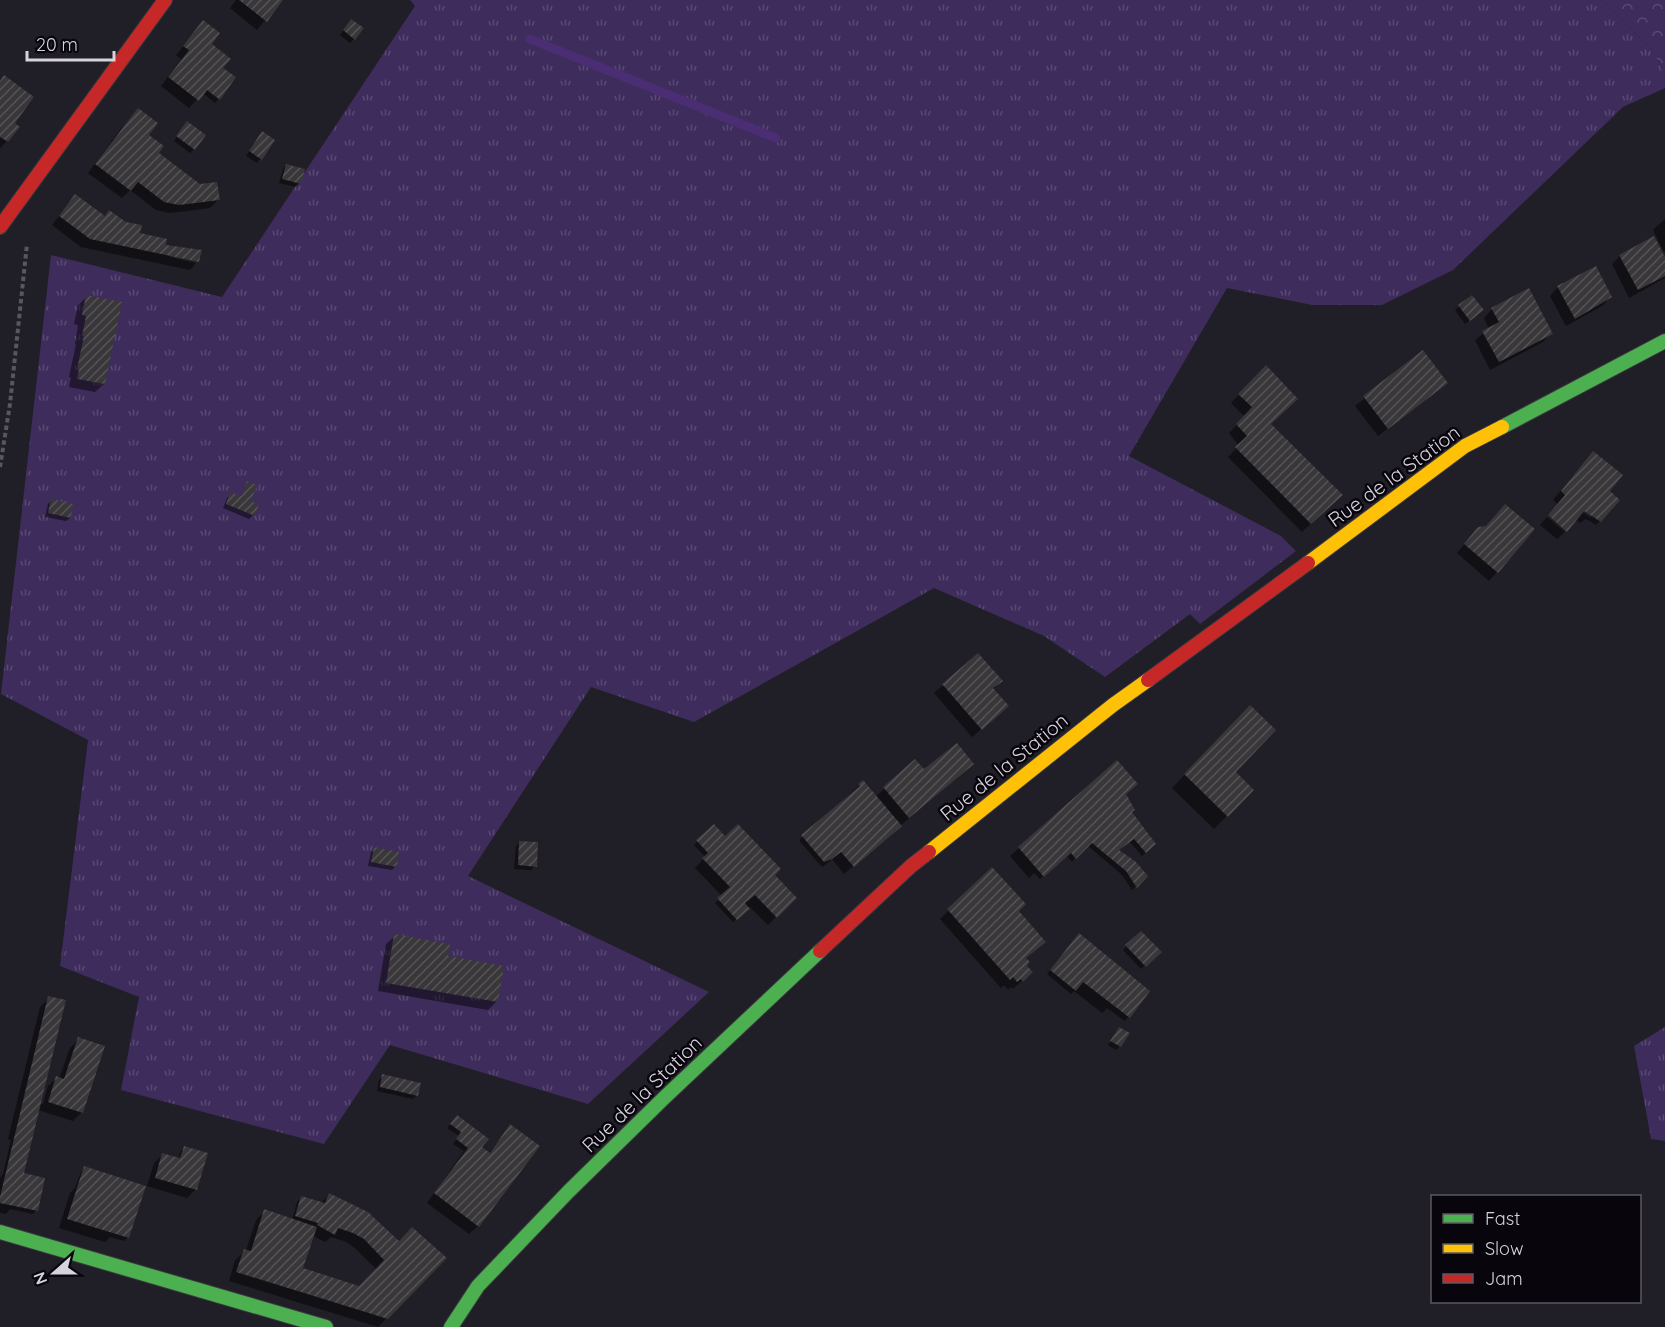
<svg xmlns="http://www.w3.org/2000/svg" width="1665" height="1327" viewBox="0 0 1665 1327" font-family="Quicksand,sans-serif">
<defs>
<pattern id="grass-tufts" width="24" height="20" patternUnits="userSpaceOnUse" patternTransform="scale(1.5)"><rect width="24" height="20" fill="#3e2c5c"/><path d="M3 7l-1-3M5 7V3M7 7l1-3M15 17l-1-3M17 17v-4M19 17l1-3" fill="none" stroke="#594a73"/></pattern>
<pattern id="forest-crowns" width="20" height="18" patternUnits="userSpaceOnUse" patternTransform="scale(1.5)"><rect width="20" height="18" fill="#3e2c5c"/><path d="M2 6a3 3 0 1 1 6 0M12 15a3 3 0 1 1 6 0" fill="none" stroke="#594a73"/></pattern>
<pattern id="building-hatch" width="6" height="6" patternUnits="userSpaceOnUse" patternTransform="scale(1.5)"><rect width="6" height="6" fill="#393739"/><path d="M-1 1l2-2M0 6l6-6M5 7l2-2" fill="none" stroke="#555355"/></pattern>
</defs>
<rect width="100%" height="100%" fill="#201e26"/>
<path fill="url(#grass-tufts)" d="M410 0H1602L1651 49 1665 73V88L1623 107 1453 270 1382 305H1312L1227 288 1129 456 1281 536 1296 551 1200 624 1190 614 1105 677 1044 636 934 588 694 722 591 687 468 876 709 992 588 1104 390 1045 324 1144 121 1090 139 997 60 966 88 740 1 694 51 255 222 297 415 6Z
M1665 1027V1141L1651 1139 1634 1046Z"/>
<path fill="url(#forest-crowns)" d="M1602 0H1665V73L1651 49Z"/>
<path fill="#0007" fill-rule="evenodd" d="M236 0H281L257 30 230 8Z
M348 24 354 39 350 43 340 35Z
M191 37 209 44 221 68 234 78 215 103 203 93 189 108 161 86 181 59 176 55Z
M0 81 13 123 7 141 0 148Z
M128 122 157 154 218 200 210 208 170 213 156 210 130 190 122 198 88 173 120 130Z
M184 127 194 149 190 153 174 141Z
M259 137 273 141 257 163 246 156Z
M286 165 300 183 296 187 279 183 283 169Z
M75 196 104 217 126 224 139 234 164 246 170 257 196 263 190 270 81 247 52 225Z
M1665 219V251L1664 252 1653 230Z
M1620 256 1665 260V278L1629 298 1612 264Z
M1558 287 1610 297 1602 306 1566 326 1550 296Z
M87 297 104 384 95 392 69 387 71 378 69 377 76 344H75L78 325 74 324 78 305Z
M1472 297 1478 314 1465 324 1455 310Z
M1492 309 1551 333 1543 342 1490 370 1475 340 1489 329 1484 318Z
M1423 352 1437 391 1378 436 1355 406Z
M1266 367 1269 425 1332 503 1302 532 1228 457 1239 446 1229 433 1245 417 1231 403Z
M1585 462 1603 497 1600 521 1596 525 1586 519 1580 523 1553 500ZM1579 506 1591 514V518L1577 508Z
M248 483 249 502 253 515 249 519 223 508 227 498 231 494 240 497Z
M52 500 70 518 66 521 45 517 48 504Z
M1547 517 1565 532 1557 539 1540 525Z
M1486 528 1497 572 1489 581 1457 553 1470 537Z
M1001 681 992 690 998 715 972 737 934 693 943 685Z
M1237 720 1233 772 1252 790 1214 829 1172 788Z
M915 762 924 772H963L844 874 832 859 823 867 820 865 799 840 863 782 875 797Z
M1124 794 1131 812 1154 844 1142 856 1130 842 1117 851 1146 876 1132 890 1122 875 1087 845 1072 862 1067 856 1040 879 1034 873 1029 878 1010 856 1019 848Z
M714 826 719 844 773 875 795 898 768 925 750 907 733 922 715 903 722 896 695 868 705 857 694 845Z
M520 842 535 866 531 870 514 869 516 846Z
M375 849 396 866 392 870 368 866 371 852Z
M992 869 1017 911 1044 942 1025 959V966L1031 972 1013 989 1011 987 1008 990 1004 985 1001 988 940 919Z
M1141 933 1159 952 1141 969 1123 950Z
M395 936 447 957 497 1001 488 1010 378 991 386 944Z
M1071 944 1148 991 1125 1021 1107 1008 1102 1013 1074 991 1071 994 1047 974Z
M49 998 40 1104H43L48 1086 57 1078 59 1079 70 1048 79 1039 82 1112 73 1121 38 1110 22 1175 36 1210 33 1214 10 1209 6 1214 0 1213V1178L3 1174 11 1140 8 1139 40 1007Z
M1119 1029 1120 1046 1116 1050 1108 1045Z
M383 1076 417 1095 413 1099 377 1091 379 1080Z
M453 1121 488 1154 511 1126 478 1226 469 1234 427 1203 464 1151 453 1144 459 1136 447 1128Z
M184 1147 206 1154 195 1190 187 1198 147 1186 154 1163 163 1154 178 1159 181 1151Z
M85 1168 128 1237 124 1241 110 1237 105 1242 59 1228 70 1193 75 1188 81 1172Z
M329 1195 399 1243 445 1258 378 1327 229 1281 235 1260 246 1251 256 1220 265 1211 292 1220 297 1202 301 1198 320 1204ZM312 1235 325 1242 331 1237 344 1241 355 1248 377 1270 359 1288 302 1269Z"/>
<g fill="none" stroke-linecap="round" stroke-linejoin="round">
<path stroke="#4b2d74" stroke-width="9" d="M530 39 776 138"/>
</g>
<path fill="url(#building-hatch)" d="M239 0H283L267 22Z
M351 19 364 28 355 40 343 30Z
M203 20 220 33 212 44 231 59 223 68 236 77 220 100 207 90 199 101 168 77 189 50 183 46Z
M4 75 34 97 15 123 20 127 8 142 0 137V81Z
M138 108 158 123 149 135 164 146 159 153 200 184 217 182 220 200 179 205 164 202 138 182 131 191 95 164Z
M187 121 206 135 195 150 176 136Z
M262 131 275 140 262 160 249 151Z
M286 164 305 169 301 184 282 179Z
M75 194 105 216 109 210 126 222 142 225 140 233 167 239 166 245 202 250 199 262 90 239 59 216Z
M1654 236 1665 257V276L1638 290 1619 255Z
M1596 266 1612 297 1575 319 1557 286Z
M1529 288 1553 334 1499 362 1482 331 1499 322 1491 308Z
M86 295 122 302 105 384 77 379 79 369H77L84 336H82L86 316 82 315Z
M1472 295 1484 310 1470 321 1458 305Z
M1423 350 1448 383 1388 429 1363 396Z
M1266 365 1298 399 1271 424 1343 495 1311 524 1235 447 1247 436 1236 424 1252 407 1238 394Z
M1593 451 1623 475 1610 491 1620 500 1601 522 1584 511 1567 532 1548 515 1565 495 1561 491Z
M247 481 257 485 251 501 259 504 255 516 226 504 230 492 241 496Z
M51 499 73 504 71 518 48 513Z
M1505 504 1535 529 1498 573 1464 544 1478 527 1486 526Z
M978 653 1003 681 993 688 1009 706 982 730 942 684Z
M1250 705 1276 730 1236 772 1254 790 1228 817 1184 774Z
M957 743 974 764 909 818 883 787 915 759 924 769Z
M1117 760 1138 784 1126 794 1135 810 1132 812 1156 844 1146 853 1134 839 1119 850 1135 861 1148 876 1137 888 1126 871 1092 843 1076 859 1071 853 1044 877 1018 847Z
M863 780 902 826 854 867 841 852 832 859 824 862 801 835 860 786 858 784Z
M714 824 725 836 738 824 781 869 775 875 797 898 777 918 755 895 745 903 750 909 737 920 717 898 730 887 702 858 708 853 696 840Z
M519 841 538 842 537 867 518 865Z
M374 847 399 852 397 867 371 862Z
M992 867 1026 904 1019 911 1046 942 1026 958 1030 962 1027 966 1033 972 1023 982 1021 979 1017 982 1013 977 1010 980 947 909Z
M1141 931 1162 952 1146 967 1125 945Z
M1079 933 1150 991 1130 1018 1083 982 1076 991 1050 970Z
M394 934 450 944 448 956 504 966 498 1002 386 983Z
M48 996 66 1000 24 1173 45 1178 38 1211 0 1203V1197Z
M1119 1027 1130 1033 1121 1047 1110 1041Z
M78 1037 105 1046 83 1113 48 1102 56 1076 64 1079Z
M382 1074 421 1083 418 1096 380 1087Z
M457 1115 489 1139 482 1147 490 1153 510 1124 540 1146 479 1227 434 1193 468 1148 456 1139 461 1132 450 1124Z
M184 1146 208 1153 197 1190 155 1178 162 1153 180 1158Z
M84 1166 146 1186 129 1238 67 1219Z
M329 1193 368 1212 399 1241 412 1227 447 1258 388 1319 236 1272 244 1249 251 1251 264 1209 317 1227 303 1268 359 1286 384 1260 364 1239 353 1233 338 1228 335 1235 317 1225 318 1223 295 1216 301 1196 325 1203Z"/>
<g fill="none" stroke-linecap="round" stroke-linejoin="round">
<defs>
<path id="fast" d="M1502 427 1665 341
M0 1232 326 1327
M451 1327 478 1286 569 1191 665 1097 820 951"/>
<path id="slow" d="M1308 563 1465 446 1502 427
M929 852 1113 705 1148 680"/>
<path id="jam" d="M0 227 165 0
M1148 680 1308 563
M820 951 911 866 929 852"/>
</defs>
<use href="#fast" stroke="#3a383f" stroke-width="16"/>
<use href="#slow" stroke="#3a383f" stroke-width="16"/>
<use href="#jam" stroke="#3a383f" stroke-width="16"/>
<path stroke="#59565f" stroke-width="4" stroke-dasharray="4.5 3" stroke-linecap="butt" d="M0 467 10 404 27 244"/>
<use href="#fast" stroke="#4caf50" stroke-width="14"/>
<use href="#slow" stroke="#ffc107" stroke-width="14"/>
<use href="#jam" stroke="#c62828" stroke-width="14"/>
</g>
<g text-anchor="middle" stroke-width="5" stroke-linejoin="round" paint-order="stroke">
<g font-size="20" fill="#d7d3de" stroke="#08060c">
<text transform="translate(1394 476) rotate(-36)" y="7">Rue de la Station</text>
<text transform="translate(1004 767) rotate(-39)" y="7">Rue de la Station</text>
<text transform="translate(642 1094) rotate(-44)" y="7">Rue de la Station</text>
</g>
</g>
<rect x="1431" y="1195" width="210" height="108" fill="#08060c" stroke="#5b5860" stroke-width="1.5"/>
<rect x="1443" y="1214" width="30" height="9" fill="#4caf50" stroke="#5b5860" stroke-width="1.5"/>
<text x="1485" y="1225" font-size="18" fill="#d7d3de">Fast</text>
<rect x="1443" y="1244" width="30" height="9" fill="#ffc107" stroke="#5b5860" stroke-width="1.5"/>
<text x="1485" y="1255" font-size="18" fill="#d7d3de">Slow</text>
<rect x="1443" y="1274" width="30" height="9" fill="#c62828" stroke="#5b5860" stroke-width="1.5"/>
<text x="1485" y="1285" font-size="18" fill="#d7d3de">Jam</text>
<g transform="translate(54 1273) rotate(249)" stroke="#08060c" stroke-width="4.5" paint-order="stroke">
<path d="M0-4.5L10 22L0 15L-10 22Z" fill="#d7d3de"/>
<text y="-9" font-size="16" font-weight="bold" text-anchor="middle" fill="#d7d3de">N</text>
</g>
<path d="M27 51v9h87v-9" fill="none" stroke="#d7d3de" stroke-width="3"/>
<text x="36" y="51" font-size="18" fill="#d7d3de" stroke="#08060c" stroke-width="4.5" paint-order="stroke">20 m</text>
</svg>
